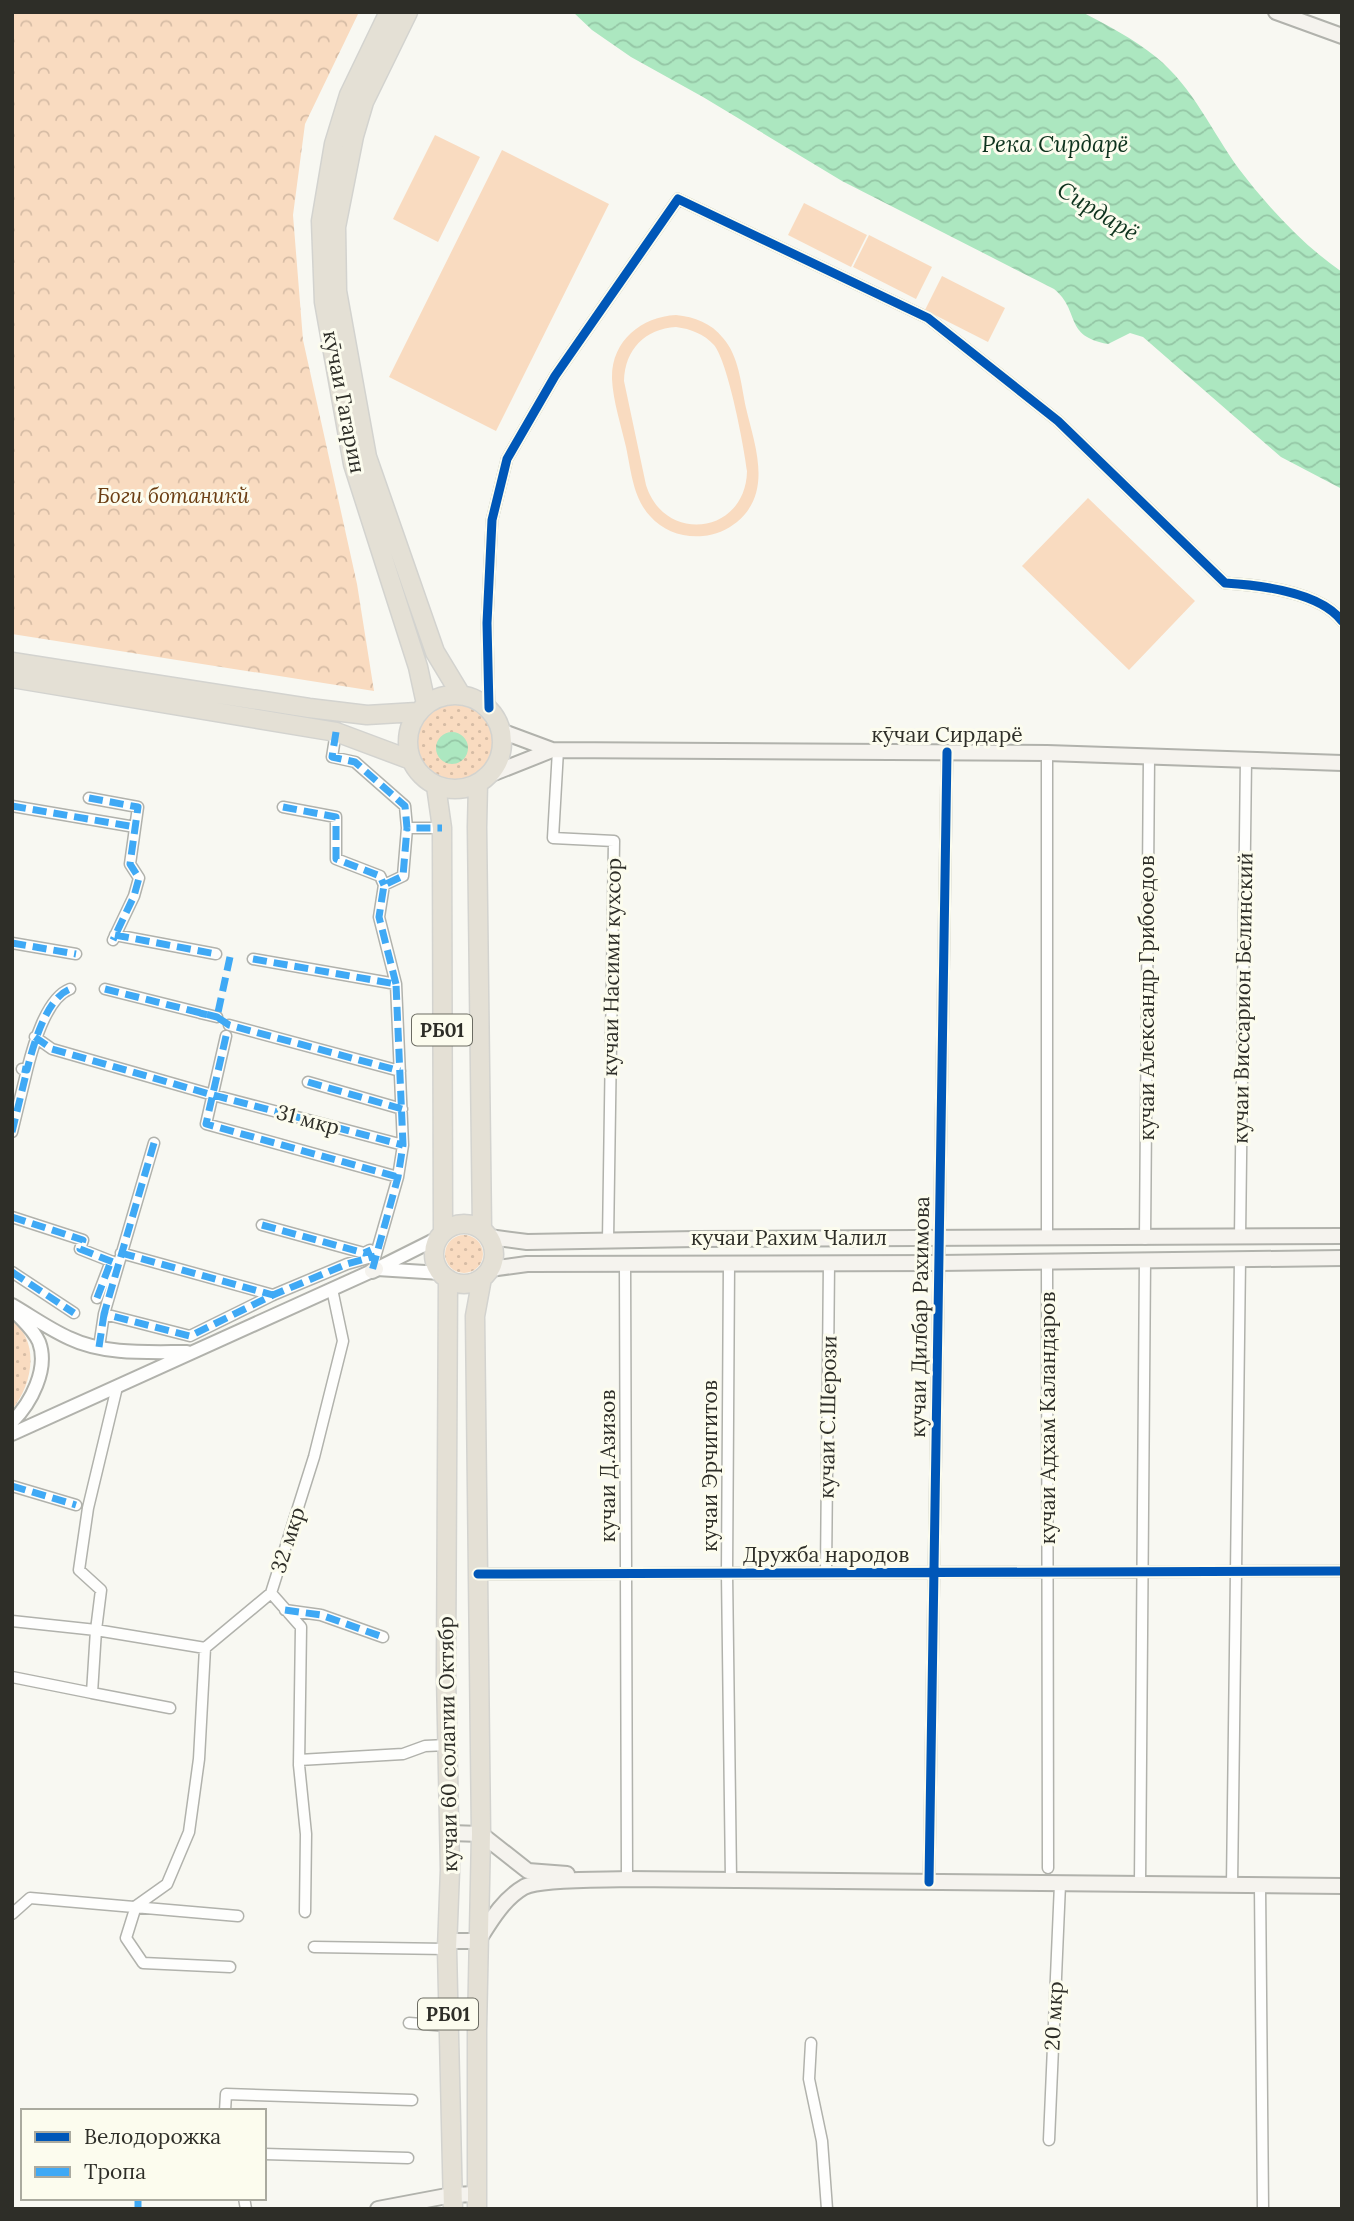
<svg xmlns="http://www.w3.org/2000/svg" width="1354" height="2221" viewBox="0 0 1354 2221" font-family="Lora,serif">
<defs>
<pattern id="grass-dots" width="8" height="8" patternUnits="userSpaceOnUse" patternTransform="scale(1.75)"><rect width="8" height="8" fill="#f9dbc0"/><path d="M2 2h.1M6 6h.1" fill="none" stroke="#d6bca5" stroke-width="1.8" stroke-linecap="round"/></pattern>
<pattern id="forest-crowns" width="20" height="18" patternUnits="userSpaceOnUse" patternTransform="scale(1.75)"><rect width="20" height="18" fill="#f9dbc0"/><path d="M2 6a3 3 0 1 1 6 0M12 15a3 3 0 1 1 6 0" fill="none" stroke="#d6bca5"/></pattern>
<pattern id="water-waves" width="16" height="10" patternUnits="userSpaceOnUse" patternTransform="scale(1.75)"><rect width="16" height="10" fill="#ace7c0"/><path d="M0 5q4-4 8 0t8 0" fill="none" stroke="#94c6a5"/></pattern>
</defs>
<rect width="100%" height="100%" fill="#f8f8f2"/>
<path fill="url(#grass-dots)" d="M414 741a40 40 0 1 1 80 0a40 40 0 1 1-80 0Z
M445 1254a19 19 0 1 1 38 0a19 19 0 1 1-38 0Z
M12 1320C41 1343 32 1385 12 1410Z"/>
<path fill="url(#forest-crowns)" d="M12 12H359L305 124 293 215 303 340 357 584 374 691 12 634Z"/>
<path fill="#f9dbc0" fill-rule="evenodd" d="M435 135 480 157 438 242 393 219Z
M502 150 609 204 496 431 389 377Z
M804 203 867 235 851 267 788 235Z
M869 235 932 267 916 299 853 267Z
M942 276 1005 308 988 342 925 310Z
M676 315C695 317 711 323 723 338 739 356 741 384 746 408 755 446 773 492 737 522 727 530 715 535 703 536 683 538 663 531 650 516 633 498 631 470 626 447 621 425 613 401 612 379 611 341 641 317 676 315ZM676 327C691 329 704 334 714 345 728 362 744 446 747 471 746 534 665 545 646 485L624 381C625 349 645 329 676 327Z
M1088 498 1195 601 1129 670 1022 566Z"/>
<path fill="url(#water-waves)" d="M573 12H1082C1107 25 1134 39 1156 57 1193 87 1212 132 1239 169 1268 207 1303 245 1342 272V489L1281 457 1143 337 1130 333 1108 344C1063 336 1081 311 1054 289L842 181 703 97 631 57 592 30Z
M436 748a16 16 0 1 1 32 0a16 16 0 1 1-32 0Z"/>
<g fill="none" stroke-linecap="round" stroke-linejoin="round">
<defs>
<path id="minor" d="M489 708 487 623 492 520 507 459 555 376 678 199 928 318 1058 421 1225 583C1259 585 1320 592 1342 621
M336 732 332 757 355 762 405 806 407 828H442
M558 750 553 838 614 841 608 1241
M1047 753V1239
M89 798 138 807 130 864 139 878 134 896 113 940
M12 806 135 827
M283 807 336 817V859L380 876 384 885
M115 935 216 954
M12 943 76 954
M253 959 396 984 403 1145 398 1177 374 1261
M396 984 379 917 384 885 403 876 407 828
M105 989 217 1017 200 1013
M229 1025 400 1071
M226 1036 206 1124 398 1177
M35 1037 52 1049 213 1095 403 1145
M22 1069 27 1070C33 1046 46 998 70 989
M308 1082 402 1109
M12 1132 27 1070
M154 1143 104 1314 190 1336 273 1295 347 1264 375 1256
M12 1217 83 1240 80 1249 118 1264
M262 1225 364 1253 370 1250
M1240 1238 1246 759
M1145 1239 1149 757
M121 1253 273 1295
M1047 1261 1048 1868
M625 1263 627 1879
M729 1263 727 1573 731 1880
M12 1272 74 1313
M97 1298 111 1261
M99 1347 104 1314
M117 1387 88 1508 79 1570 101 1590 96 1630 205 1648
M12 1486 76 1505
M826 1573 829 1262
M478 1574 1342 1571
M285 1610 321 1615 383 1637
M12 1621 96 1630 92 1693 170 1708
M12 1677 92 1693
M299 1760 403 1754 425 1746 447 1745
M929 1882 947 752
M1140 1884 1145 1260
M1232 1886 1240 1259
M1260 1886 1263 2209
M305 1912 306 1834 299 1765 301 1627 271 1593 314 1457 343 1341 332 1289
M12 1914 30 1898 238 1916
M314 1947 447 1949
M230 1967 143 1963 126 1938 136 1906 167 1884 189 1832 199 1759 205 1648 271 1593
M409 2023 448 2026
M811 2043 809 2079 822 2141 827 2209
M225 2111 226 2094 412 2100
M1049 2140 1060 1884
M264 2154 408 2158
M244 2198 246 2209"/>
<path id="tertiary" d="M376 1269 438 1238
M377 1269 441 1273
M12 1305C31 1316 49 1329 69 1338 104 1355 149 1352 187 1352
M12 1422C31 1403 49 1369 39 1342 34 1330 23 1321 15 1312
M12 1434 372 1271"/>
<path id="secondary" d="M1276 12 1342 36
M501 731 552 750 1047 753 1342 763
M489 775 552 750
M489 1237 527 1242 696 1239 1342 1236
M490 1269 527 1264 939 1263 1342 1258
M372 1271 376 1269
M450 1833 481 1834 528 1871 567 1874
M447 1941H478C490 1922 503 1899 524 1887 541 1878 605 1880 627 1879L1342 1886
M378 2209 452 2195 476 2194"/>
<path id="trunk" d="M389 12 349 95 334 144 321 221 324 302 353 464 418 667 426 704
M408 12 364 102 354 136 336 227 337 291 367 457 435 652 461 695
M12 662 309 708 367 715 417 712
M12 678 336 732 411 760
M408 742a47 47 0 1 1 94 0a47 47 0 1 1-94 0Z
M478 783 477 827 482 1229
M436 786 442 828 443 1232
M434 1254a30 30 0 1 1 60 0a30 30 0 1 1-60 0Z
M448 1279 446 1674 450 1870 447 1949 453 2209
M477 2209V2030L481 1834 475 1316 482 1278"/>
</defs>
<use href="#minor" stroke="#b1b2ac" stroke-width="13"/>
<use href="#tertiary" stroke="#b1b2ac" stroke-width="16"/>
<use href="#secondary" stroke="#b1b2ac" stroke-width="18"/>
<use href="#trunk" stroke="#d3d3cf" stroke-width="21"/>
<use href="#minor" stroke="#fefefd" stroke-width="10"/>
<use href="#tertiary" stroke="#fefefd" stroke-width="12"/>
<use href="#secondary" stroke="#f5f3ee" stroke-width="14"/>
<use href="#trunk" stroke="#e4e0d5" stroke-width="18"/>
<path stroke="#3fa9f5" stroke-width="7" stroke-dasharray="14 7" stroke-linecap="butt" d="M336 732 332 757 355 762 405 806 407 828H442
M89 798 138 807 130 864 139 878 134 896 113 940
M12 806 135 827
M283 807 336 817V859L380 876 384 885
M115 935 216 954
M12 943 76 954
M230 957 217 1017 229 1025 400 1071
M253 959 396 984 403 1145 398 1177 372 1271
M396 984 379 917 384 885 403 876 407 828
M105 989 217 1017 200 1013
M226 1036 206 1124 398 1177
M35 1037 52 1049 213 1095 403 1145
M22 1069 27 1070C33 1046 46 998 70 989
M308 1082 402 1109
M12 1132 27 1070
M154 1143 104 1314 190 1336 273 1295 347 1264 375 1256
M12 1217 83 1240 80 1249 118 1264
M262 1225 364 1253 371 1250
M121 1253 273 1295
M12 1272 74 1313
M97 1298 111 1261
M99 1347 104 1314
M12 1486 76 1505
M285 1610 321 1615 383 1637
M138 2209V2198"/>
<defs>
<path id="cycleway" d="M489 708 487 623 492 520 507 459 555 376 678 199 928 318 1058 421 1225 583C1259 585 1320 592 1342 621
M478 1574 1342 1571
M929 1882 947 752"/>
</defs>
<use href="#cycleway" stroke="#fcfcee" stroke-width="13"/>
<use href="#cycleway" stroke="#0057b8" stroke-width="9"/>
</g>
<g text-anchor="middle" stroke-width="6" stroke-linejoin="round" paint-order="stroke">
<g fill="#fcfcee" stroke="#6c6c63" stroke-width="2">
<rect x="412" y="1014.5" width="60" height="31" rx="5"/>
<rect x="418" y="1998.5" width="60" height="31" rx="5"/>
</g>
<g font-size="19" font-weight="bold" fill="#2e2e28">
<text x="442" y="1037">РБ01</text>
<text x="448" y="2021">РБ01</text>
</g>
<g font-size="21" fill="#2e2e28" stroke="#fcfcee">
<text transform="translate(344 402) rotate(79)" y="7">кӯчаи Гагарин</text>
<text x="947" y="742">кӯчаи Сирдарё</text>
<text transform="translate(612 967) rotate(-89)" y="7">кучаи Насими кухсор</text>
<text transform="translate(1147 998) rotate(-90)" y="7">кучаи Александр Грибоедов</text>
<text transform="translate(1243 998) rotate(-89)" y="7">кучаи Виссарион Белинский</text>
<text transform="translate(308 1120) rotate(15)" y="7">31 мкр</text>
<text x="789" y="1245">кучаи Рахим Чалил</text>
<text transform="translate(920 1317) rotate(-89)" y="7">кучаи Дилбар Рахимова</text>
<text transform="translate(828 1417) rotate(-89)" y="7">кучаи С.Шерози</text>
<text transform="translate(1048 1418) rotate(-90)" y="7">кучаи Адхам Каландаров</text>
<text transform="translate(608 1466) rotate(-90)" y="7">кучаи Д.Азизов</text>
<text transform="translate(710 1466) rotate(-90)" y="7">кучаи Эрчигитов</text>
<text transform="translate(288 1540) rotate(-72)" y="7">32 мкр</text>
<text x="826" y="1562">Дружба народов</text>
<text transform="translate(448 1744) rotate(-91)" y="7">кучаи 60 солагии Октябр</text>
<text transform="translate(1054 2016) rotate(-87)" y="7">20 мкр</text>
</g>
<g font-size="21" font-style="italic" fill="#6b3d12" stroke="#fcfcee">
<text x="173" y="503">Боги ботаникй</text>
</g>
<g font-size="23" font-style="italic" fill="#0d321d" stroke="#fcfcee">
<text x="1055" y="152">Река Сирдарё</text>
<text transform="translate(1098 211) rotate(32)" y="8">Сирдарё</text>
</g>
</g>
<rect width="1354" height="2221" fill="none" stroke="#2e2e28" stroke-width="28"/>
<rect x="21" y="2109" width="245" height="91" fill="#fcfcee" stroke="#aaaa9f" stroke-width="2"/>
<rect x="35" y="2132" width="35" height="10" fill="#0057b8" stroke="#aaaa9f" stroke-width="2"/>
<text x="84" y="2144" font-size="21" fill="#2e2e28">Велодорожка</text>
<rect x="35" y="2167" width="35" height="10" fill="#3fa9f5" stroke="#aaaa9f" stroke-width="2"/>
<text x="84" y="2179" font-size="21" fill="#2e2e28">Тропа</text>
</svg>
